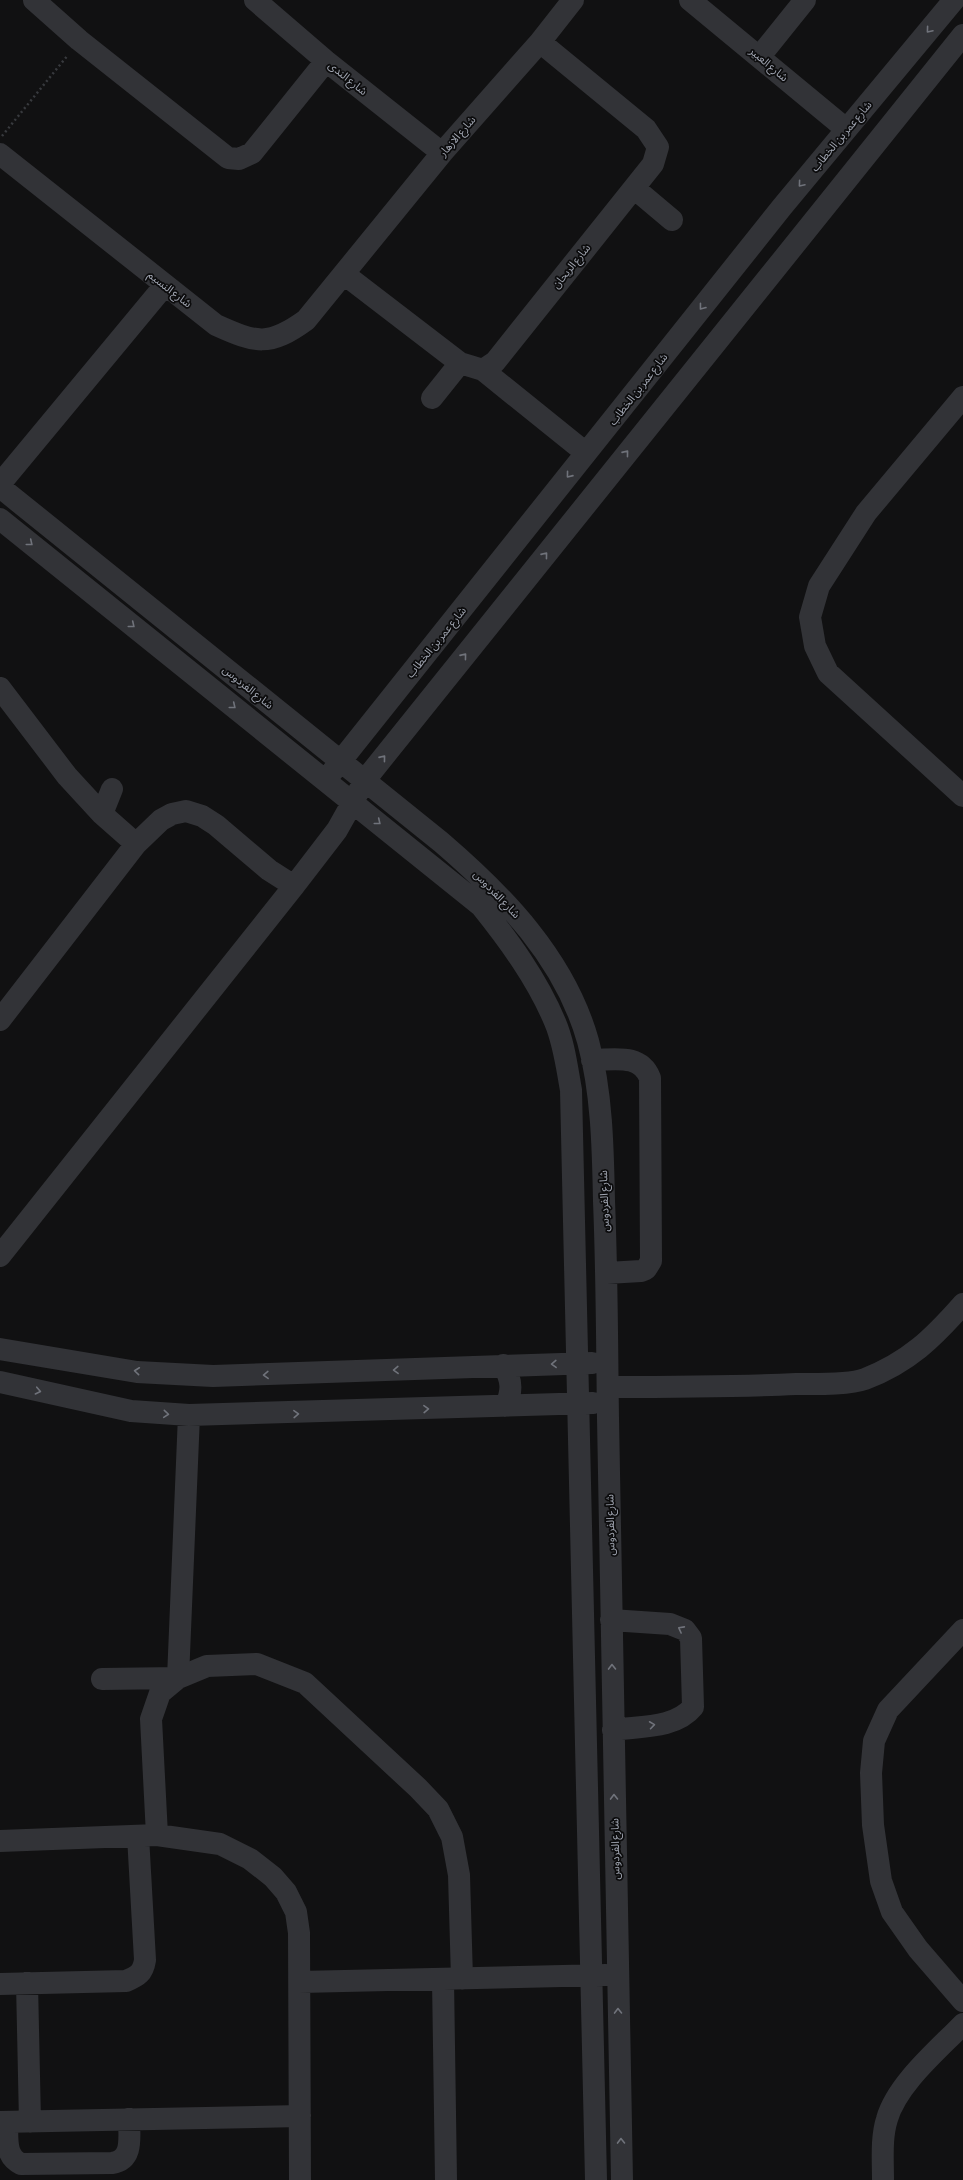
<svg xmlns="http://www.w3.org/2000/svg" width="963" height="2180" viewBox="0 0 963 2180" font-family="'Asap Condensed','Noto Sans Arabic',sans-serif">
<rect width="100%" height="100%" fill="#111112"/>
<g fill="none" stroke-linecap="round" stroke-linejoin="round">
<path stroke="#383a3e" stroke-width="2.5" stroke-dasharray="2 3" stroke-linecap="butt" d="M2 136 68 55"/>
<path stroke="#323337" stroke-width="22" d="M34 0 79 40 228 158 239 159 252 153 326 61
M255 0 326 61 442 153
M690 0 846 129
M760 56 805 0
M0 154 216 325C256 343 269 347 306 320L442 153 540 42 573 0
M634 188 672 220
M344 274 460 363 483 370 495 362 653 164 658 147 646 129 540 42
M483 370 586 453
M963 397 866 513 819 586 810 617 815 646 828 673 963 796
M432 398 460 363
M0 484 165 285
M0 487 441 842C504 896 565 959 588 1041 602 1092 603 1149 604 1201 607 1273 607 1346 608 1418 613 1672 617 1926 622 2180
M0 519 481 906C509 941 537 979 555 1022 564 1043 567 1068 571 1090L596 2180
M0 688 67 776 102 814 136 844
M332 772 782 207 954 0
M102 814 112 789
M0 1020 136 844 161 820 172 814 186 811 202 816 216 825 269 870 294 886
M592 1060C614 1060 640 1053 650 1078L651 1261 646 1269 641 1271 607 1273
M0 1256 294 886 337 830 365 780 963 35
M0 1349 137 1372 213 1376 592 1363
M503 1365C512 1379 513 1392 505 1406
M0 1382 131 1411 189 1415 593 1403
M608 1387C671 1387 733 1387 796 1384 814 1384 849 1385 865 1379 909 1362 933 1338 963 1304
M611 1620 670 1624 685 1630 691 1638 693 1707C675 1729 639 1726 613 1730
M963 1630 888 1710 874 1741 871 1773 873 1825 881 1881 892 1912 918 1949 963 2001
M102 1679 178 1678 189 1415
M157 1835 151 1719 160 1693 178 1678 207 1666 257 1664 305 1683 418 1788 438 1809 452 1837 459 1875 462 1979
M0 1841 157 1835 220 1844 250 1859 273 1877 286 1892 296 1912 299 1933 300 2180
M443 1979 446 2180
M300 1982 606 1975
M27 1983 30 2122
M0 1984 126 1981C138 1976 143 1973 145 1960L138 1836
M0 2122 300 2116
M7 2122C8 2138 4 2156 21 2164L112 2163C134 2160 129 2136 129 2119
M883 2180C883 2160 881 2138 887 2119 897 2084 938 2050 963 2024"/>
</g>
<defs><path id="oneway-chevron" d="M-2-3.5L2.5 0L-2 3.5" fill="none" stroke-width="1.6" stroke-linecap="round" stroke-linejoin="round"/></defs>
<g stroke="#70737b">
<use href="#oneway-chevron" transform="translate(929 30) rotate(130)"/>
<use href="#oneway-chevron" transform="translate(801 184) rotate(130)"/>
<use href="#oneway-chevron" transform="translate(702 307) rotate(128)"/>
<use href="#oneway-chevron" transform="translate(626 453) rotate(-51)"/>
<use href="#oneway-chevron" transform="translate(569 475) rotate(129)"/>
<use href="#oneway-chevron" transform="translate(30 543) rotate(39)"/>
<use href="#oneway-chevron" transform="translate(545 555) rotate(-51)"/>
<use href="#oneway-chevron" transform="translate(132 625) rotate(39)"/>
<use href="#oneway-chevron" transform="translate(464 656) rotate(-51)"/>
<use href="#oneway-chevron" transform="translate(233 706) rotate(39)"/>
<use href="#oneway-chevron" transform="translate(383 758) rotate(-51)"/>
<use href="#oneway-chevron" transform="translate(378 822) rotate(39)"/>
<use href="#oneway-chevron" transform="translate(554 1364) rotate(178)"/>
<use href="#oneway-chevron" transform="translate(396 1370) rotate(178)"/>
<use href="#oneway-chevron" transform="translate(137 1371) rotate(-174)"/>
<use href="#oneway-chevron" transform="translate(266 1375) rotate(178)"/>
<use href="#oneway-chevron" transform="translate(38 1391) rotate(12)"/>
<use href="#oneway-chevron" transform="translate(426 1409) rotate(-2)"/>
<use href="#oneway-chevron" transform="translate(166 1414) rotate(5)"/>
<use href="#oneway-chevron" transform="translate(296 1414) rotate(-2)"/>
<use href="#oneway-chevron" transform="translate(681 1629) rotate(-152)"/>
<use href="#oneway-chevron" transform="translate(612 1667) rotate(-91)"/>
<use href="#oneway-chevron" transform="translate(652 1725) rotate(-8)"/>
<use href="#oneway-chevron" transform="translate(614 1797) rotate(-91)"/>
<use href="#oneway-chevron" transform="translate(618 2011) rotate(-91)"/>
<use href="#oneway-chevron" transform="translate(621 2141) rotate(-91)"/>
</g>
<g text-anchor="middle" stroke-width="3.5" stroke-linejoin="round" paint-order="stroke">
<g font-size="11" fill="#a2a7b3" stroke="#0c0c0d">
<text transform="translate(769 64) rotate(40)" y="4">شارع العبير</text>
<text transform="translate(348 78) rotate(39)" y="4">شارع الندى</text>
<text transform="translate(457 136) rotate(-49)" y="4">شارع الازهار</text>
<text transform="translate(841 136) rotate(-50)" y="4">شارع عمر بن الخطاب</text>
<text transform="translate(571 266) rotate(-51)" y="4">شارع الريحان</text>
<text transform="translate(170 289) rotate(38)" y="4">شارع النسيم</text>
<text transform="translate(638 389) rotate(-52)" y="4">شارع عمر بن الخطاب</text>
<text transform="translate(436 642) rotate(-51)" y="4">شارع عمر بن الخطاب</text>
<text transform="translate(248 687) rotate(39)" y="4">شارع الفردوس</text>
<text transform="translate(497 894) rotate(46)" y="4">شارع الفردوس</text>
<text transform="translate(604 1201) rotate(-92)" y="4">شارع الفردوس</text>
<text transform="translate(610 1525) rotate(-91)" y="4">شارع الفردوس</text>
<text transform="translate(615 1849) rotate(-91)" y="4">شارع الفردوس</text>
</g>
</g>
</svg>
